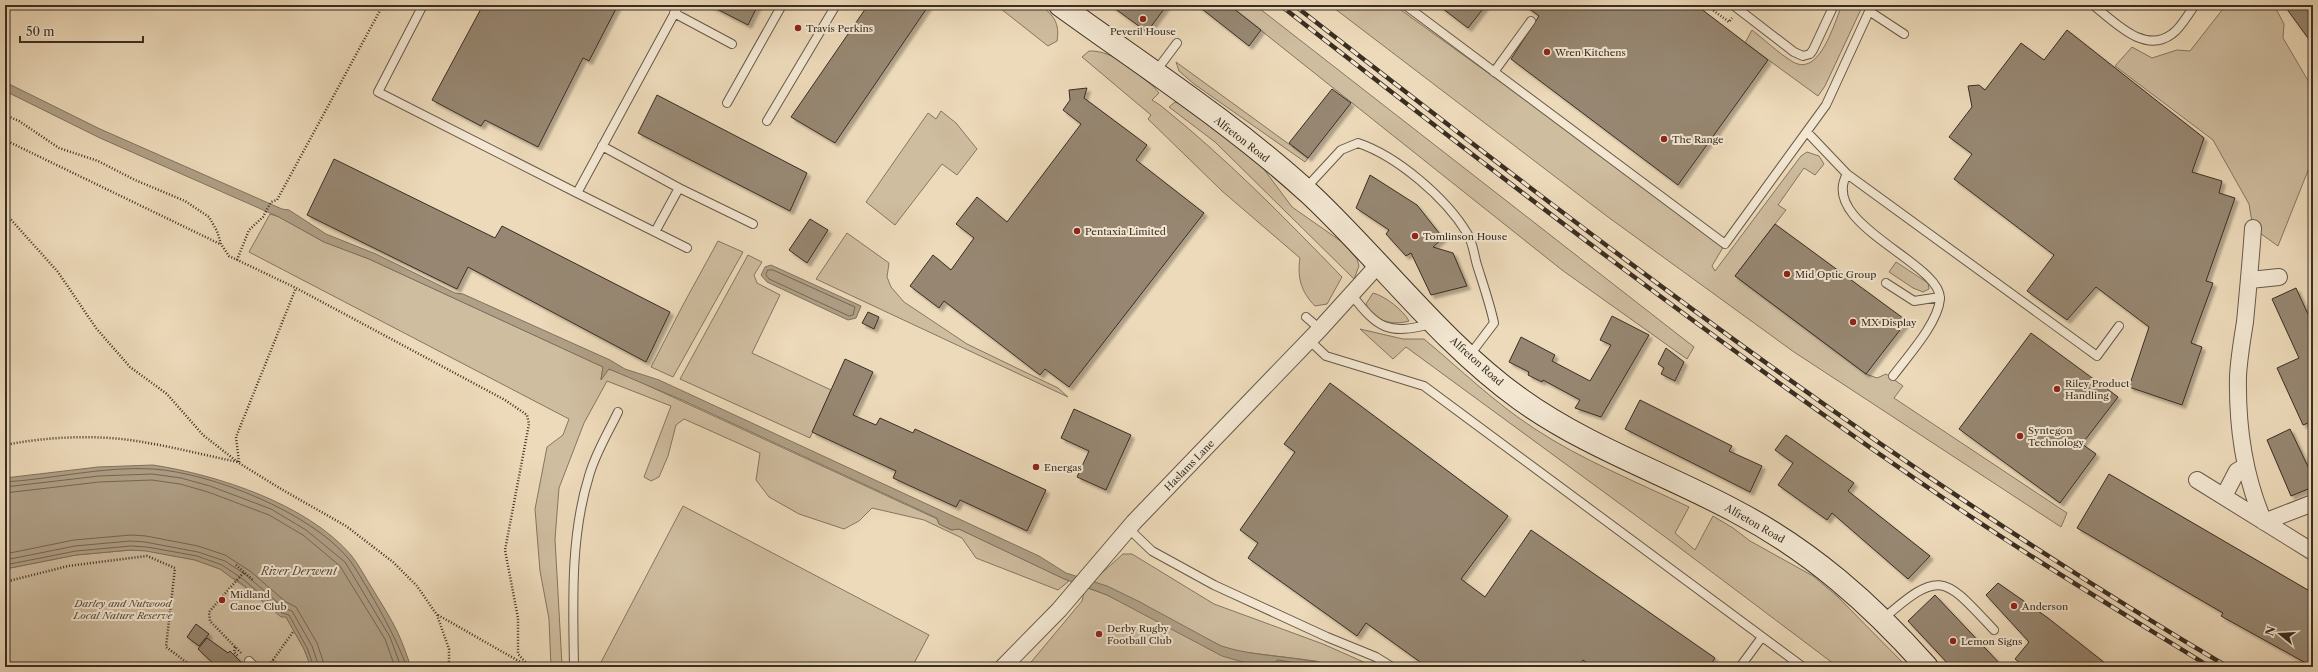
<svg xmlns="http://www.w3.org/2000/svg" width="2318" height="672" viewBox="0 0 2318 672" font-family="'Libre Caslon Text',serif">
<defs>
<filter id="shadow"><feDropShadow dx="3.5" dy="3.5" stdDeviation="1" flood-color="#0004"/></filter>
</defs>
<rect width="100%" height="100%" fill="#eddaba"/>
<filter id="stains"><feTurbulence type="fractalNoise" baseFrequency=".005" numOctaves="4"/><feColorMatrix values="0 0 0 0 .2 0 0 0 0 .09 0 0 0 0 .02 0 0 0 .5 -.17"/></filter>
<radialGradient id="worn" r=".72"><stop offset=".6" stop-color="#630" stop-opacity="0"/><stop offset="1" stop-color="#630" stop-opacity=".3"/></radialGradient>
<path fill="#cfbda0" stroke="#847662" d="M996 5H1040C1054 15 1060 24 1057 41L1048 46Z
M1229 5H1255L1694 347 1687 359 1562 270Z
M1330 5H1394L1725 244 1712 266 1715 271 1801 156 1807 152 1819 156 1824 164 1815 175 1804 168 1778 205 1786 210 1735 276 1866 374 1877 378 1886 374 1903 386 1894 398 2067 513 2061 527 1794 352 1608 217Z
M1842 5H1863L1825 86 1818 96 1745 43 1752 30C1765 40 1778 53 1793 62 1820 77 1834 23 1842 5Z
M2226 5H2274L2284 24 2283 38 2313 89V158L2278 246 2253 228 2249 204 2213 140 2115 66 2132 47 2152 58 2177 50 2190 51Z
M1089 51C1114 50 1134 72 1153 86L1159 93 1152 100 1160 105C1226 158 1284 217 1342 277L1327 304 1315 306C1301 292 1297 277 1300 258L1222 191 1148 119 1151 115 1082 57Z
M1176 62 1308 158 1305 162 1194 84 1179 71Z
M1175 102 1189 107 1263 168 1292 207 1342 242 1357 259 1359 266 1354 279 1215 142 1169 107Z
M941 111 956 123 977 149 957 175 942 164 895 225 866 202 928 113 936 119Z
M270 214 279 217 324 242 369 259 603 367 601 379 609 369 625 375 937 519 939 524 951 530 959 529 1069 581 1058 590 976 558 962 538 924 520 872 508 859 521 844 529 799 514 769 497 756 480 760 453 684 419 676 425 668 456 659 477 651 481 644 477 671 406 607 381 584 423 559 488 555 539 562 665 551 667 549 619 540 571 535 509 547 447 563 435 569 419 249 252Z
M847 233 889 263 887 277 891 287 904 302 967 344 1058 388 1068 397 816 279Z
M718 241 743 252 673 377 651 367 683 305Z
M748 255 762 262 754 275 757 283 780 295 752 353 831 390 810 438 680 379Z
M1896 262 1928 283 1929 289 1923 292 1913 288 1889 272Z
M1373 293C1385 296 1403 310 1409 321 1392 326 1373 321 1366 304Z
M1360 329 1403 339H1424C1460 369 1495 403 1535 429 1582 460 1637 482 1689 507L1675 533 1695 550 1713 516 1733 528 1750 541 1813 576 1837 596 1907 667H1838L1668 539 1406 347 1393 359Z
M683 506 929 635 912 667H606L600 664Z
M131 550H143L195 560 220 569 286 617 304 649 311 667H5V569L76 555Z
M1123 554H1132L1214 604 1323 644 1375 667H1335L1316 661 1235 651 1221 646 1093 581Z
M1085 587 1107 595 1246 663 1296 667H1027L1082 601Z"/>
<path fill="#b0a087" stroke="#81725f" d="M5 82 100 129 282 209 289 210 326 234 376 254 455 293 463 294 610 360 625 369 659 380 1039 556 1066 573 1107 586 1138 601 1221 646C1258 658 1298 655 1335 667H1296L1246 663 1222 656 1107 595 1062 578 959 529 952 530 939 524 937 518 682 400 609 369 601 380 603 367 369 259 324 242 279 217 100 138 5 91Z
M771 265 861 306 856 318 848 320 767 282 761 275 765 267Z
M153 465C218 475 307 504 351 555 359 565 365 577 372 588 381 603 391 618 398 633 403 644 407 656 411 667H311L304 649 286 617H281L241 583 232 578 220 569 195 560 146 551 131 550 76 555 5 569V478L98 467Z"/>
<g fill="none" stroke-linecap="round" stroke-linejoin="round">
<path stroke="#756755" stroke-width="1" d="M768 270H773L855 307 853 315 849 316 769 279 766 275Z
M5 482C54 479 103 466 153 469 212 473 309 512 348 558 356 568 362 580 369 591 384 617 396 639 407 667
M5 487 99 476 152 474 181 478 210 486 271 509 306 530 345 562 390 637 401 667
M5 493 99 482 152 480 180 484 208 492 269 515 303 535 340 566 385 639 395 667
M5 554 74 540 131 535 146 536 198 546 225 555 250 571 286 602 296 607 317 643 325 667
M5 560 75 546 130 541 145 542 198 552 225 561 246 575 284 608 292 611 312 646 319 667
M5 565 76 551 131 546 147 547 197 556 222 565 243 579 282 613 289 615 307 648 314 667
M1276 667 1275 662 1278 660 1322 667"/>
</g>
<path fill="#978772" stroke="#3a2e23" filter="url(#shadow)" d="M483 5H618L589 61 583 58 538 147 485 120 481 126 432 100Z
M709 5H758L748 25Z
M868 5H929L835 143 791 117Z
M1110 5H1167L1147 32Z
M1197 5H1229L1261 30 1249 46Z
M1438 5H1486L1468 28Z
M1524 5H1696L1768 60 1678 185 1511 59 1539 16Z
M2284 5H2313V45Z
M2067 30 2204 138 2192 172 2222 181 2219 193 2235 198 2206 281 2213 283 2191 343 2202 347 2182 405 2129 387 2149 327 2096 287 2067 320 2027 291 2054 255 1954 179 1972 154 1949 137 1972 107 1968 86 1979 85 1985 90 2021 43 2044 60Z
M1087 88 1084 98 1147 145 1136 160 1204 213 1069 387 1045 369 1040 375 944 301 939 308 910 286 933 255 951 270 974 238 956 224 977 197 1007 222 1081 124 1063 110 1070 100 1069 90Z
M1332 89 1351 103 1308 158 1289 143Z
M657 95 807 173 790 211 638 133Z
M334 159 495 238 502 226 670 312 646 362 468 267 457 289 307 215Z
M1370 175 1417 205 1443 238 1433 247 1453 253 1467 286 1431 295 1411 253 1406 256 1386 234 1389 230 1356 208Z
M810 219 828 230 807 263 789 250Z
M1775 224 1907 321 1866 374 1735 276Z
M2296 288 2313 325V421L2303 425 2277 368 2299 358 2272 299Z
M868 312 879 317 874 329 862 323Z
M1612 316 1649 335 1601 417 1575 408 1580 400 1543 380 1542 382 1528 375 1529 372 1509 362 1521 337 1555 355 1552 361 1590 381 1611 345 1600 340Z
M2031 333 2118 397 2082 444 2096 454 2060 503 1959 429Z
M1666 348 1684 362 1675 381 1661 374 1664 368 1658 364Z
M845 359 873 372 853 415 876 425 880 418 913 433 915 429 1046 490 1027 531 960 500 956 507 893 478 896 471 812 432Z
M1330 383 1508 516 1461 579 1485 597 1531 530 1715 658 1709 667H1593L1583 660 1578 667H1427L1366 623 1357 636 1248 558 1258 543 1240 530 1295 452 1284 444Z
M1640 400 1732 446 1729 451 1762 466 1750 492 1625 429Z
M1074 409 1131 435 1106 490 1077 477 1089 451 1061 438Z
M2290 429 2313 477V487L2291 496 2267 440Z
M1786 435 1854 483 1848 491 1930 556 1908 579 1832 513 1827 520 1778 485 1793 463 1775 450Z
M2109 474 2313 593V667L2221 616 2223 613 2077 528Z
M1998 583 2048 618 2110 667H2025L2015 659 2029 642 1986 595Z
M1935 595 2003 667H1951L1908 621Z
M196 624 209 634 199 646 187 637Z
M207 638 228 653 230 651 246 667H217L198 649Z"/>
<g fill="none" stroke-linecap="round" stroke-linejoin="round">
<defs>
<path id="lane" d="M423 5 378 92 577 193 679 5
M1405 5 1725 244 1826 105 1872 5
M1733 5 1794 52 1803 56 1810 54 1813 50 1834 5
M2093 5C2114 21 2144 55 2172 34 2181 28 2188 14 2195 5
M1869 11 1904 34
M674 13 732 44
M1156 71 1177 43
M1494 72 1531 21
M727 103 782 5
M767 121 836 5
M1807 132 1847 174C1818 224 1942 263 1940 299 1938 323 1908 356 1893 376
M602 146 679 188
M1847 174 2097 356 2119 326
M1305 189 1341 150 1358 143C1397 156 1446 198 1467 233 1473 242 1474 255 1477 265 1483 284 1490 304 1494 323L1469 356
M577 193 687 248
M655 232 679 188 753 224
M1886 283 1914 301 1940 297
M1351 294C1378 329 1388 335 1431 324
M1306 317 1320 329
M1309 340 1326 356 1424 386 1803 667
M1129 529 1152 551 1214 585 1327 637 1376 657 1392 667
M1883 619C1941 568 1944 577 1994 630
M249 661 255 667
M574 667C573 604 570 537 589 476 595 454 608 433 618 412
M1740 667 1762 637"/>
<path id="street" d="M2253 228C2251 259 2248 290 2245 322 2242 340 2239 358 2238 376 2237 426 2244 476 2264 522L2313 503
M2250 280 2279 277
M2197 480 2313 552
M2224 496 2237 471 2246 466
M1003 667 1059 610 1134 522 1320 329 1378 265"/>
<path id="secondary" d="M1060 5C1144 66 1234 124 1311 195 1380 260 1443 344 1520 399 1587 447 1664 473 1735 511 1810 550 1871 604 1927 667"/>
</defs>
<use href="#lane" stroke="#675949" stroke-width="10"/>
<use href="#street" stroke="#675949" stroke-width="18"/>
<use href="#secondary" stroke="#3a2e23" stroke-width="24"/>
<path stroke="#3a2e23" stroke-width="2.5" stroke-dasharray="1 2" stroke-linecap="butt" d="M1706 5 1729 22 1732 18
M5 115 19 121 59 148 98 161 135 180 185 201 209 217 217 231 221 244 229 256 296 288 505 400 527 415 529 424 505 550 518 618V654L530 667
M5 140 220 244
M5 213 58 272 96 328 130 367 167 394 203 435 239 463 281 489 346 526 393 562 417 586 437 615 449 649V667
M237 260 249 230 263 217 271 202 277 200 383 5
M5 445C50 436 103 434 148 443 178 448 208 456 238 462
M239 462 236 437 296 288
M236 565 254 581
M5 582 68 566 147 556 175 568 166 647 193 667
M438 615 529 667
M235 647 234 652 238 656
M241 653 210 621 209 612 244 572
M273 660 293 632
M267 667 273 660 276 663"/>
<use href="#lane" stroke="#f3e7d2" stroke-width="8"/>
<use href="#street" stroke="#f3e7d2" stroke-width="16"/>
<use href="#secondary" stroke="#f3e7d2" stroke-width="22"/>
<defs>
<path id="rail" d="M1280 5C1502 179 1725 350 1958 508 2040 564 2126 615 2210 667
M1294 5C1595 240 1898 473 2228 667"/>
</defs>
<use href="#rail" stroke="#3a2e23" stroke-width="4.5"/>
<use href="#rail" stroke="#f3e7d2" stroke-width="3" stroke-dasharray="9" stroke-linecap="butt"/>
</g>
<g fill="#8f2418" stroke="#f3e7d2" stroke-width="1.5">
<circle cx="1143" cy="19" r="4"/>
<circle cx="798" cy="28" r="4"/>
<circle cx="1547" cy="52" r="4"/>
<circle cx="1664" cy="139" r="4"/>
<circle cx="1077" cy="231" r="4"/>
<circle cx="1415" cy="236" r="4"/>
<circle cx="1787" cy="274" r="4"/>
<circle cx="1853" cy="322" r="4"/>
<circle cx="2057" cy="389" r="4"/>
<circle cx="2020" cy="436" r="4"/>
<circle cx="1036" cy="467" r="4"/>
<circle cx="222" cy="600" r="4"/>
<circle cx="2014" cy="606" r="4"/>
<circle cx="1099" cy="634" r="4"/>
<circle cx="1953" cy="641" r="4"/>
</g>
<g text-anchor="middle" stroke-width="4" stroke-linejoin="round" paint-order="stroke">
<g font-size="10" fill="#3a2e23" stroke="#f3e7d2" text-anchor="start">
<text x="806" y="32">Travis Perkins</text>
<text x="1143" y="35" text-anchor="middle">Peveril House</text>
<text x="1555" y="56">Wren Kitchens</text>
<text x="1672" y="143">The Range</text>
<text x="1085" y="235">Pentaxia Limited</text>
<text x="1423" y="240">Tomlinson House</text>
<text x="1795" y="278">Mid Optic Group</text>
<text x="1861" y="326">MX Display</text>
<text x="2065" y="387">Riley Product<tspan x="2065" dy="12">Handling</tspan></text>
<text x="2028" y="434">Syntegon<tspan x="2028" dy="12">Technology</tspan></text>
<text x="1044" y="471">Energas</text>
<text x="230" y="598">Midland<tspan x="230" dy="12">Canoe Club</tspan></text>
<text x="2022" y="610">Anderson</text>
<text x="1107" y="632">Derby Rugby<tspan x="1107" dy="12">Football Club</tspan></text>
<text x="1961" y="645">Lemon Signs</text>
</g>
<g font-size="10" fill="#3a2e23" stroke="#f3e7d2">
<text transform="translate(1242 139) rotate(38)" y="4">Alfreton Road</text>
<text transform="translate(1477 361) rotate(42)" y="4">Alfreton Road</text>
<text transform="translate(1189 465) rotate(-46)" y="4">Haslams Lane</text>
<text transform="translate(1755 523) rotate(30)" y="4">Alfreton Road</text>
</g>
<g font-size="10" font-style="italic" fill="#584b3c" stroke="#f3e7d2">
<text x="123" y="607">Darley and Nutwood<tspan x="123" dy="12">Local Nature Reserve</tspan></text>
</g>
<g font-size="11" font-style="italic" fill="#584a3c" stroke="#f3e7d2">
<text x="299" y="575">River Derwent</text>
</g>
</g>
<rect width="2318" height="672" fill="none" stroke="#eddaba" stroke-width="20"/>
<rect x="6" y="6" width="2306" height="660" fill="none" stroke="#3a2e23" stroke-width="2"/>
<rect x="10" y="10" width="2298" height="652" fill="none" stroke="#3a2e23"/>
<g transform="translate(2280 634) rotate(288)" stroke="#f3e7d2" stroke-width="3" paint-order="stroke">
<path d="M0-3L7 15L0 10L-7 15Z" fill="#3a2e23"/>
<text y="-6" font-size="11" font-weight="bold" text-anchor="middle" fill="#3a2e23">N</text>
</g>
<path d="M20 36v6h123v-6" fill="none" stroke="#3a2e23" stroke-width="2"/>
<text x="26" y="36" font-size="12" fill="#3a2e23" stroke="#f3e7d2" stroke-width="3" paint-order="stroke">50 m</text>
<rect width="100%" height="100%" filter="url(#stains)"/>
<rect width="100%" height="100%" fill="url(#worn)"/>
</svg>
